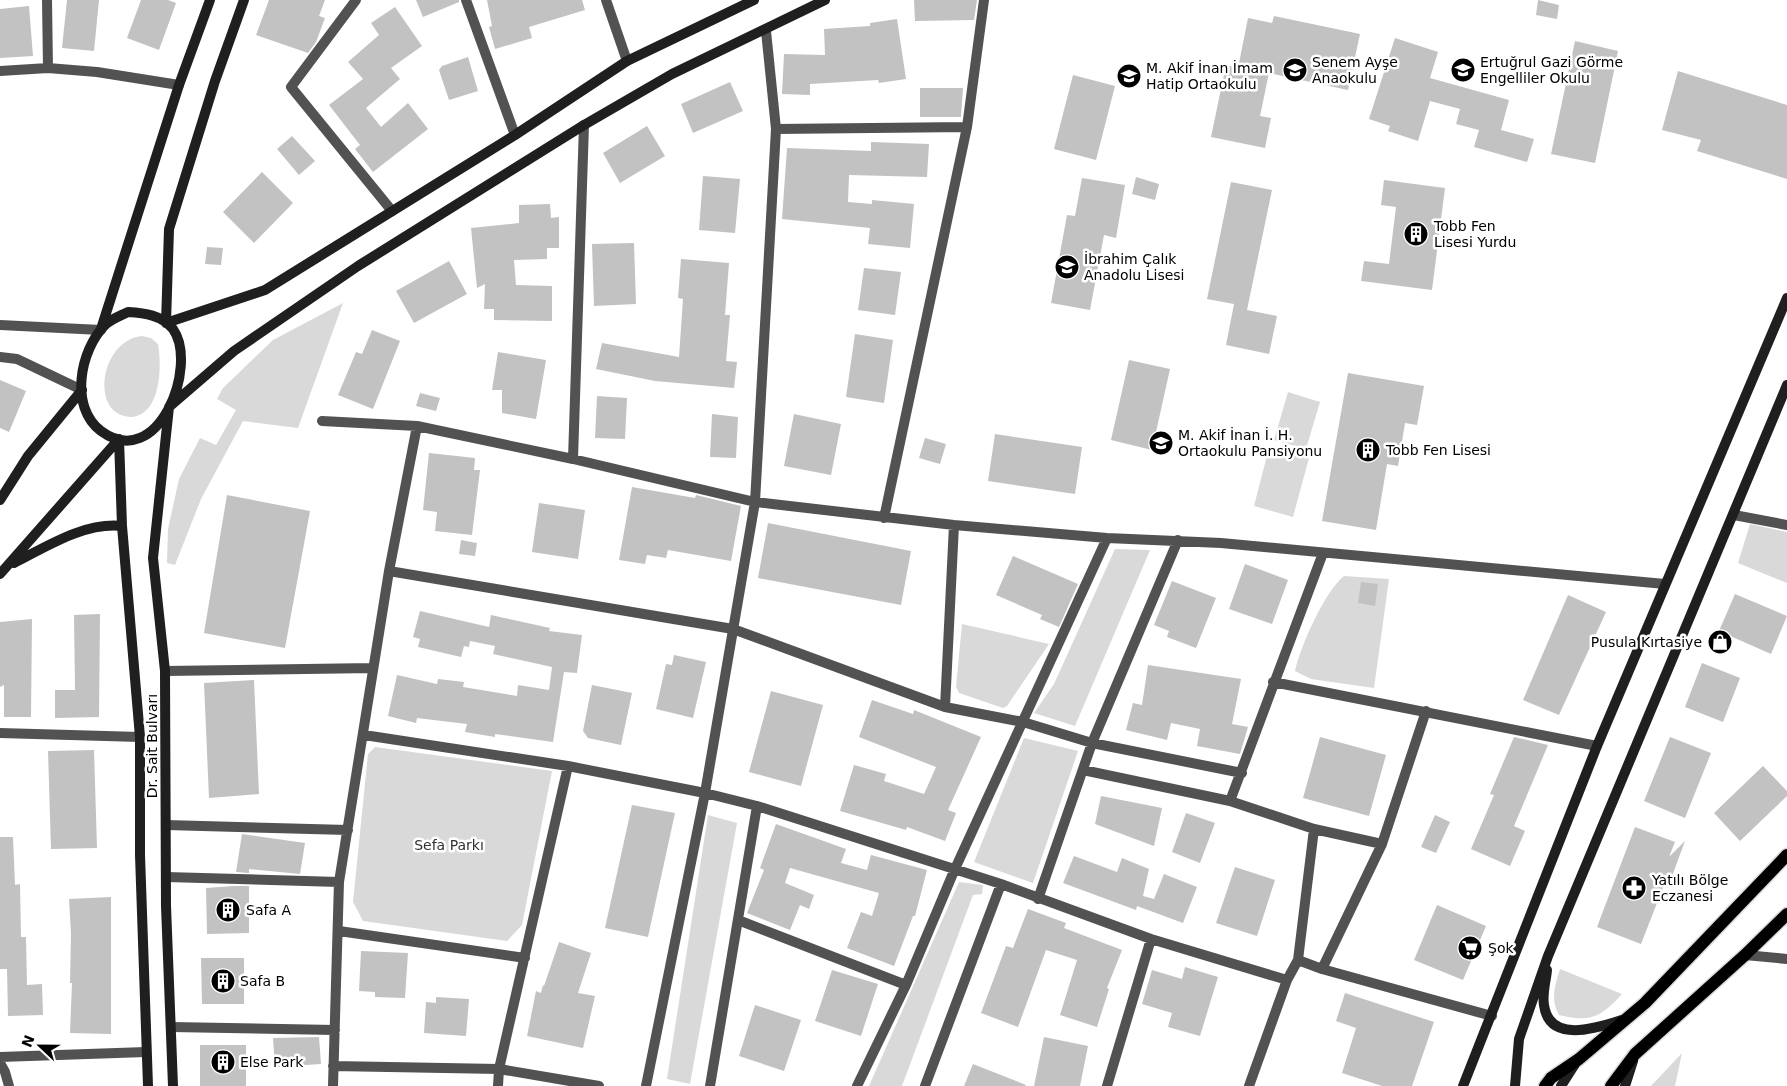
<svg xmlns="http://www.w3.org/2000/svg" width="1787" height="1086" viewBox="0 0 1787 1086" font-family="'DejaVu Sans',sans-serif">
<rect width="100%" height="100%" fill="#fff"/>
<path fill="#d9d9d9" d="M343 303 298 428 243 421 201 499 175 565 167 563 168 529 179 479 200 438 216 445 236 410 217 399 223 388 273 340Z
M142 336 151 338 158 344C162 366 161 414 132 417 128 417 122 416 117 413 92 397 106 339 142 336Z
M1288 392 1320 402 1306 449 1274 440Z
M1269 448 1309 458 1293 517 1254 506Z
M1750 524 1787 532V583L1738 563Z
M1115 549 1150 550 1075 726 1034 713 1054 684Z
M1344 576 1389 579 1374 688 1311 679 1295 671C1300 647 1325 591 1344 576Z
M962 624 1049 644 1007 706 1003 708 959 693 956 687Z
M1024 738 1078 751 1033 883 974 862Z
M375 747 552 771 522 925 507 941 363 921 353 902 368 754Z
M708 815 737 823 690 1084 667 1079Z
M959 882 983 885 982 894 973 895 902 1086H869Z
M1560 969 1622 994C1601 1017 1591 1023 1559 1015 1550 999 1555 986 1560 969Z
M1682 1053 1675 1086H1651Z"/>
<path fill="#c2c2c2" d="M67 0H99L94 51 62 48Z
M141 0H168L176 3 159 50 127 38Z
M269 0H325L319 16 325 18 316 42 308 53 256 35Z
M416 0H459V2L423 17Z
M487 0H582L585 10 529 27 532 38 495 49 489 27 492 26Z
M914 0H977L974 20 915 21Z
M1538 0 1559 5 1557 19 1536 15Z
M29 6 33 56 0 58V9Z
M395 7 422 46 391 68 400 79 366 108 381 127 408 103 428 129 373 172 355 149 360 145 329 105 363 79 348 62 379 35 371 23Z
M1274 16 1360 34 1348 90 1269 73 1260 116 1271 118 1265 148 1211 137 1226 65 1238 68 1248 18 1272 23Z
M897 19 906 79 879 83 878 80 810 84V95L782 94 784 54 825 55 824 29 870 26V23Z
M1395 38 1438 52 1430 78 1509 100 1501 130 1534 139 1527 162 1474 147 1479 130 1456 124 1460 109 1430 101 1418 141 1388 131 1390 126 1369 119Z
M1575 41 1618 51 1595 163 1551 154Z
M468 57 478 91 449 100 439 70 442 66Z
M1678 71 1787 105V179L1697 151 1701 140 1662 130Z
M1073 75 1115 86 1096 160 1054 149Z
M730 82 743 111 693 133 681 104Z
M920 88H963L961 117H920Z
M647 126 665 156 620 183 603 153Z
M292 136 315 161 299 175 277 149Z
M871 142 929 144 927 177 849 175 848 202 872 204V200L914 204 910 248 868 244 870 228 782 219 787 148 871 151Z
M262 172 293 203 254 243 223 212Z
M703 176 740 179 735 233 699 230Z
M1136 177 1159 184 1155 200 1132 194Z
M1082 178 1125 185 1116 238 1104 235 1090 310 1051 303 1067 215 1075 216Z
M1384 180 1445 188 1432 290 1361 281 1364 261 1389 264 1396 207 1381 205Z
M1231 182 1272 190 1247 310 1277 316 1269 354 1226 345 1234 304 1207 299Z
M550 204 551 218 559 217V248H547V259L514 260 516 285 552 286V321L494 320V309H484L485 284 477 288 471 228 519 223V205Z
M634 243 636 304 594 306 592 244Z
M207 247 223 248 221 265 205 264Z
M681 259 729 263 725 315H730L726 361 737 362 734 388 655 381 596 369 602 343 679 357 683 299 678 298Z
M449 261 467 294 414 323 396 291Z
M864 268 901 272 895 315 858 310Z
M372 330 400 341 373 409 338 395 356 352 362 354Z
M855 334 893 340 884 403 846 397Z
M498 352 546 360 536 419 502 413V390H492Z
M1129 360 1170 369 1152 450 1111 440Z
M1348 373 1424 386 1417 425 1405 423 1398 466 1387 464 1376 530 1322 521Z
M0 380 26 391 9 432 0 428Z
M420 393 440 398 436 411 416 406Z
M597 396 627 398 625 439 595 438Z
M712 414 738 417 736 458 710 457Z
M794 414 841 424 831 475 784 466Z
M995 434 1082 447 1075 494 988 481Z
M925 438 946 444 940 464 919 458Z
M429 453 475 458 474 470H480L472 535 435 531 437 512 423 510Z
M632 487 695 498 696 495 741 506 731 561 668 550 666 558 647 555 645 564 619 560Z
M227 495 310 511 285 648 204 633Z
M539 503 585 510 578 559 532 552Z
M768 523 911 551 901 605 758 578Z
M461 540 477 543 475 556 459 554Z
M1013 556 1078 584 1059 627 1040 619 1042 615 996 595Z
M1245 564 1288 580 1272 624 1229 609Z
M1172 581 1216 598 1196 648 1167 637 1169 631 1154 625Z
M1361 582 1378 584 1375 606 1358 603Z
M1735 594 1787 616 1771 654 1719 631Z
M1568 595 1606 612 1559 715 1523 700Z
M420 611 489 627 491 615 550 628 549 631 582 635 577 673 564 672 553 742 495 734V737L465 732 467 724 417 718 416 723 388 716 397 675 437 684 438 679 464 682 463 687 517 696 518 685 549 690 552 667 493 654 495 646 470 641 469 647 464 646 461 657 418 647 420 639 413 637Z
M100 614 99 717 55 718V690H75L74 615Z
M32 619 31 717H4V685L0 687V622Z
M674 655 706 662 693 718 656 709 666 664 672 665Z
M1702 663 1740 678 1723 722 1685 707Z
M1148 665 1241 679 1232 724 1248 727 1240 754 1197 746 1200 729 1171 723 1167 740 1126 730 1133 703 1142 705Z
M254 680 259 794 209 798 204 683Z
M592 685 632 693 621 745 588 738 583 731Z
M771 691 823 705 801 786 749 772Z
M872 700 913 714 914 710 981 737 948 810 956 813 945 841 907 827 906 830 840 811 854 765 886 774 884 781 924 794 936 767 859 737Z
M1320 737 1386 755 1369 816 1303 798Z
M1514 737 1548 745 1514 826 1525 831 1510 866 1471 849 1494 795 1490 794Z
M1670 737 1711 753 1685 818 1644 801Z
M94 750 97 848 51 849 48 751Z
M1763 766 1787 791V796L1740 841 1714 813Z
M1101 796 1162 808 1154 846 1095 824Z
M632 805 675 813 648 937 605 928Z
M1186 813 1215 823 1200 863 1172 852Z
M1435 815 1450 822 1436 853 1421 847Z
M776 824 846 849 841 863 867 870 871 855 927 870 915 916H913L894 966 847 948 861 912 872 916 879 893 790 868 785 883 814 895 809 909 800 905 790 930 747 913 764 870 760 868Z
M1635 827 1675 842 1669 857 1685 841 1668 887 1664 885 1641 944 1597 927Z
M242 834 305 843 300 874 249 869V873L236 872Z
M0 837H13L15 885 20 884 21 937H26L27 985 42 984 43 1015 8 1016 7 969H0Z
M1074 856 1117 872 1122 858 1149 869 1143 896 1154 899 1164 874 1197 887 1183 923 1137 906 1136 910 1063 883Z
M1235 867 1275 880 1257 936 1216 923Z
M234 886H249V933L207 934 206 888Z
M111 897V1034L70 1033 72 983H70L71 934 69 899Z
M1437 905 1486 926 1463 980 1414 960Z
M1028 909 1066 923 1064 928 1122 950 1107 988 1109 989 1097 1027 1060 1015 1077 960 1046 950 1018 1027 981 1013 1006 946 1013 948Z
M559 942 591 953 578 993 595 996 583 1048 527 1036 536 991 541 993 543 985 544 986Z
M361 951 408 953 405 998 375 997V992L359 991Z
M201 958H244V1004H202Z
M1185 967 1218 977 1200 1036 1168 1027 1172 1013 1142 1004 1152 970 1182 979Z
M832 970 878 984 861 1036 815 1021Z
M1345 993 1434 1022 1412 1086H1382L1342 1073 1356 1028 1336 1021Z
M436 997 469 999 466 1036 424 1033 426 1002 436 1003Z
M755 1005 801 1020 784 1071 739 1056Z
M319 1037 321 1064 275 1067 273 1038Z
M1044 1037 1088 1046 1080 1086H1034Z
M200 1045H246V1086H200Z
M973 1064 1026 1085 1025 1086H964Z"/>
<g fill="none" stroke-linecap="round" stroke-linejoin="round">
<defs>
<path id="primary" d="M1545 1086 1551 1078 1579 1059 1645 1003 1787 855
M1611 1086 1635 1054 1745 955 1787 914"/>
</defs>
<use href="#primary" stroke="#dbdbdb" stroke-width="15"/>
<path stroke="#525252" stroke-width="10" d="M47 0 48 68
M356 0 291 87 392 211
M466 0 515 135
M606 0 627 61
M0 71 48 68 97 72 179 85
M776 129 967 127
M322 421 417 426 573 459 755 502 954 525 1107 538 1221 543 1665 584
M573 459 584 125
M1734 515 1787 525
M884 518 967 127 984 0
M389 571 733 629 945 707 1023 722 1092 743 1242 773
M165 671 373 668
M1273 682 1597 746
M945 707 954 525
M0 733 140 737
M364 735 568 766 705 793 757 806 1001 884 1151 939 1287 980
M1083 770 1230 801 1314 829 1382 844
M1230 801 1323 553
M166 825 348 830
M166 877 339 882
M1038 899 1092 743 1178 540
M738 920 906 985
M339 931 525 958
M1745 955 1787 959
M1298 960 1322 969 1492 1016
M1322 969 1382 844 1426 711
M171 1027 335 1030
M0 1057 146 1052
M0 1063 5 1072 9 1086
M333 1066 499 1069 599 1086
M333 1086 339 882 389 571 417 426
M498 1086 499 1069 568 766
M646 1086 705 793 755 502 776 129 766 31
M710 1086 757 806
M857 1086 906 985 954 871 1107 538
M925 1086 1001 884
M1107 1086 1151 939
M1249 1086 1287 980 1298 960 1314 829"/>
<path stroke="#525252" stroke-width="10" d="M0 325 101 330
M0 357 17 359 82 390"/>
<path stroke="#1f1f1f" stroke-width="10" d="M244 0 215 81 169 229 166 323 265 290 515 135 627 61 754 0
M128 312C144 313 162 315 173 329 199 366 158 473 101 431 69 407 80 350 105 325 111 319 120 316 128 312Z
M101 329 179 85 210 0
M119 439 122 526 140 737V855L148 1086
M0 500 28 456 82 390
M14 563C46 547 84 522 122 526
M0 574 119 439
M1547 970C1546 981 1542 994 1544 1005 1549 1044 1597 1028 1622 1020
M173 1086 166 906 165 671 153 558 169 407 234 351 358 266 584 125 672 74 825 0
M1463 1086 1597 746 1787 298
M1515 1086 1519 1039 1548 956 1787 385
M1561 1086 1575 1064
M1625 1086 1633 1061"/>
<use href="#primary" stroke="#000" stroke-width="12"/>
</g>
<defs>
<symbol id="school-disc" viewBox="-11 -11 22 22"><circle r="9.5" fill="#000" stroke="#fff"/><path d="M0-5L7-2L0 1L-7-2ZM-4 1L0 2.5L4 1V4Q0 6-4 4Z" fill="#fff"/></symbol>
<symbol id="building-disc" viewBox="-11 -11 22 22"><circle r="9.5" fill="#000" stroke="#fff"/><path d="M-4-6H4V6H1V3H-1V6H-4ZM-2.5-4.3h1.7v1.8h-1.7ZM.8-4.3h1.7v1.8H.8ZM-2.5-1h1.7V.8h-1.7ZM.8-1h1.7V.8H.8Z" fill="#fff"/></symbol>
<symbol id="shop-disc" viewBox="-11 -11 22 22"><circle r="9.5" fill="#000" stroke="#fff"/><path d="M-5-2.5h2.3a2.7 3.5 0 0 1 5.4 0H5L5.5 6h-11ZM-1.5-2.5h3a1.5 2.3 0 0 0-3 0Z" fill="#fff"/></symbol>
<symbol id="pharmacy-disc" viewBox="-11 -11 22 22"><circle r="9.5" fill="#000" stroke="#fff"/><path d="M-2-6h4v4h4v4h-4v4h-4v-4h-4v-4h4Z" fill="#fff"/></symbol>
<symbol id="supermarket-disc" viewBox="-11 -11 22 22"><circle r="9.5" fill="#000" stroke="#fff"/><path d="M-6-5.5h2.5l.6 2H6L4.5 2H-2.5L-4.4-4H-6ZM-1.5 3.2a1.3 1.3 0 1 0 .1 0ZM3 3.2a1.3 1.3 0 1 0 .1 0Z" fill="#fff"/></symbol>
</defs>
<g fill-rule="evenodd">
<use href="#school-disc" x="1281" y="56" width="28" height="28"/>
<use href="#school-disc" x="1449" y="56" width="28" height="28"/>
<use href="#school-disc" x="1115" y="62" width="28" height="28"/>
<use href="#building-disc" x="1402" y="220" width="28" height="28"/>
<use href="#school-disc" x="1053" y="253" width="28" height="28"/>
<use href="#school-disc" x="1147" y="429" width="28" height="28"/>
<use href="#building-disc" x="1354" y="436" width="28" height="28"/>
<use href="#shop-disc" x="1706" y="628" width="28" height="28"/>
<use href="#pharmacy-disc" x="1620" y="874" width="28" height="28"/>
<use href="#building-disc" x="214" y="896" width="28" height="28"/>
<use href="#supermarket-disc" x="1456" y="934" width="28" height="28"/>
<use href="#building-disc" x="209" y="967" width="28" height="28"/>
<use href="#building-disc" x="209" y="1048" width="28" height="28"/>
</g>
<g text-anchor="middle" stroke-width="5" stroke-linejoin="round" paint-order="stroke">
<g font-size="14" fill="#000" stroke="#fff" text-anchor="start">
<text x="1312" y="67">Senem Ayşe<tspan x="1312" dy="16">Anaokulu</tspan></text>
<text x="1480" y="67">Ertuğrul Gazi Görme<tspan x="1480" dy="16">Engelliler Okulu</tspan></text>
<text x="1146" y="73">M. Akif İnan İmam<tspan x="1146" dy="16">Hatip Ortaokulu</tspan></text>
<text x="1434" y="231">Tobb Fen<tspan x="1434" dy="16">Lisesi Yurdu</tspan></text>
<text x="1084" y="264">İbrahim Çalık<tspan x="1084" dy="16">Anadolu Lisesi</tspan></text>
<text x="1178" y="440">M. Akif İnan İ. H.<tspan x="1178" dy="16">Ortaokulu Pansiyonu</tspan></text>
<text x="1386" y="455">Tobb Fen Lisesi</text>
<text x="1702" y="647" text-anchor="end">Pusula Kırtasiye</text>
<text x="1652" y="885">Yatılı Bölge<tspan x="1652" dy="16">Eczanesi</tspan></text>
<text x="246" y="915">Safa A</text>
<text x="1488" y="953">Şok</text>
<text x="240" y="986">Safa B</text>
<text x="240" y="1067">Else Park</text>
</g>
<g font-size="14" fill="#000" stroke="#fff">
<text transform="translate(152 746) rotate(-90)" y="5">Dr. Sait Bulvarı</text>
</g>
<g font-size="14" fill="#303030" stroke="#fff">
<text x="449" y="850">Sefa Parkı</text>
</g>
</g>
<g transform="translate(40 1046) rotate(292)" stroke="#ffffff" stroke-width="4" paint-order="stroke">
<path d="M0-4L9 19L0 12L-9 19Z" fill="#000000"/>
<text y="-8" font-size="14" font-weight="bold" text-anchor="middle" fill="#000000">N</text>
</g>
</svg>
